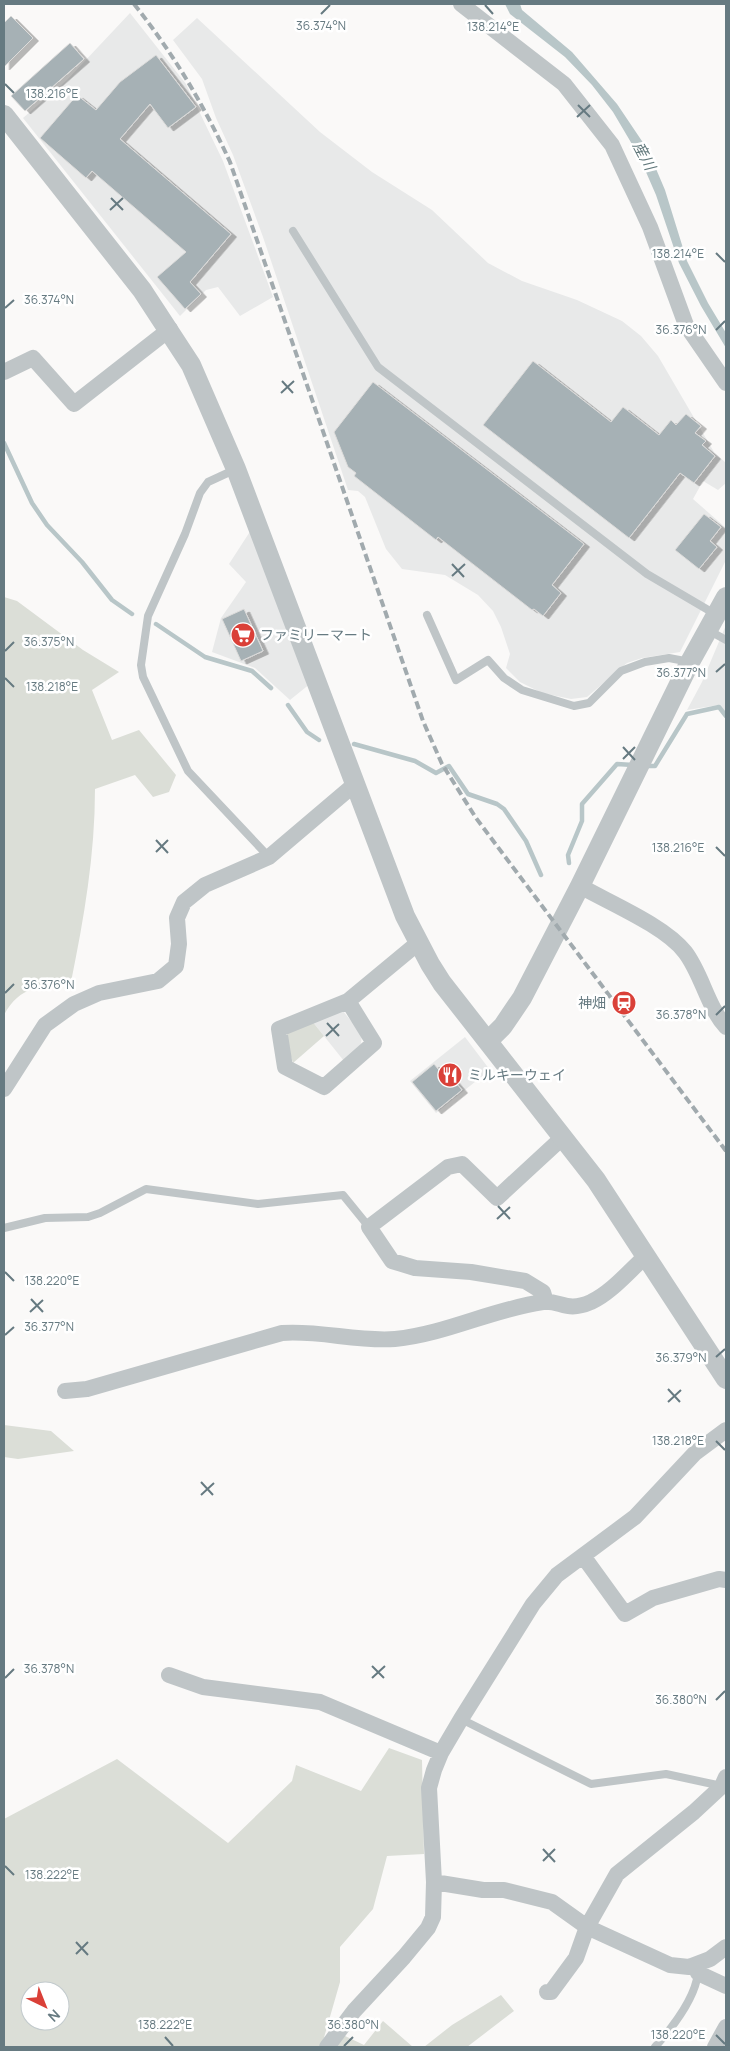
<svg xmlns="http://www.w3.org/2000/svg" width="730" height="2051" viewBox="0 0 730 2051" font-family="Manrope,'Noto Sans JP',sans-serif">
<defs>
<filter id="shadow"><feDropShadow dx="5.5" dy="3" stdDeviation="0" flood-color="#0004"/></filter>
</defs>
<rect width="100%" height="100%" fill="#faf9f8"/>
<path fill="#e8e9e9" d="M130 13 186 84 223 161 273 297 240 316 218 287 206 290 180 316 23 118 67 80Z
M197 18 320 132 372 172 432 210 488 263 522 281 577 300 622 321 641 336 658 356 714 452 726 463V483L718 490 703 481 693 499 726 528V560L680 652 642 658 627 663 587 697 571 699 542 693 520 682 506 668 510 654 501 627 493 611 478 595 445 575 402 569 386 549 365 497 358 491 348 490 263 237 233 155 216 118 202 79 173 40Z
M251 530 311 683 290 700 255 668 212 652 221 618 246 582 229 564Z
M726 625V713L719 705 687 710 702 682Z
M342 1010 362 1034 361 1044 344 1061 312 1021Z
M465 1037 490 1070 436 1113 410 1081Z"/>
<path fill="#dbded7" fill-rule="evenodd" d="M4 597 17 601 83 650 119 672 92 690 112 740 139 730 176 775 169 792 153 797 135 775 95 789C95 855 84 918 71 982 41 987 20 985 4 1015Z
M312 1021 324 1036 293 1063 285 1038 290 1029Z
M4 1425 51 1431 74 1451 18 1459 4 1457Z
M389 1748 422 1760 424 1854 387 1856 373 1909 340 1947V1982L323 2041 319 2047H4V1819L117 1759 228 1843 292 1781 296 1765 361 1791ZM30 1991H60V2021H30Z
M501 1995 514 2011 467 2047H424L452 2025Z
M383 2021 413 2047H334L343 2035 364 2045Z"/>
<path fill="#b8c6c8" d="M505 4H520L522 10 572 52 617 104 648 150 665 190 687 261 708 303 726 333V348L701 306 679 263 656 195 639 156 613 112 592 85 565 57 510 14Z"/>
<g fill="none" stroke-linecap="round" stroke-linejoin="round">
<path stroke="#b8c6c8" stroke-width="4.5" d="M4 443 32 503 47 525 82 562 112 600 132 614
M156 624 205 657 252 671 271 688
M288 705 307 732 319 740
M354 744 415 761 436 773 449 766 468 794 497 804 504 809 526 841 541 875
M646 766H655L687 714 719 707 726 716
M569 863 568 855 582 821V804L617 764 633 765"/>
</g>
<path fill="#a6b1b5" stroke="#dcdbda" filter="url(#shadow)" d="M11 16 33 38 4 67V23Z
M70 43 84 59 25 111 11 96Z
M156 55 196 107 168 128 150 104 120 139 231 234 190 282 201 294 185 309 157 277 186 252 92 171 86 178 40 138 77 95 96 110 120 82Z
M533 361 611 422 623 407 659 435 671 420 676 425 686 414 701 426 695 433 706 441 702 445 715 456 694 483 680 473 629 538 483 425Z
M373 382 584 544 552 585 561 593 543 616 534 609 532 610 438 537 436 540 354 476 356 473 348 467 334 432Z
M704 514 721 527 710 541 717 547 699 569 675 550Z
M244 609 263 651 241 661 222 619Z
M434 1064 447 1080 451 1077 462 1090 436 1111 412 1082Z"/>
<g fill="none" stroke-linecap="round" stroke-linejoin="round">
<path stroke="#bfc5c7" stroke-width="8" d="M293 231 378 367 647 574 715 614
M234 470 208 482 200 493 185 534 148 616 141 665 143 677 188 771 269 857
M427 615 456 680 488 660 504 678 522 690 574 706 589 703 621 671 645 662 669 658 690 662
M708 630 726 640
M4 1228 45 1218 88 1217 100 1213 146 1189 258 1204 343 1195 369 1227
M461 1719 591 1784 666 1774 722 1786
M655 2047C672 2028 695 1999 698 1973"/>
<path stroke="#bfc5c7" stroke-width="16" d="M461 4 564 84 612 145 650 227 686 325 726 383
M4 372 33 358 74 404 170 329
M580 886C610 903 665 926 685 952 702 974 707 1006 726 1027
M348 1001 374 1043 324 1087 285 1067 279 1029 348 1001 418 943
M4 1089 45 1025 74 1004 99 993 158 981 176 966 179 944 177 918 184 902 205 885 269 857 355 784
M546 1302 543 1292 525 1281 471 1272 415 1268 392 1261 369 1227 448 1167 462 1164 497 1198 563 1137
M65 1391 87 1389 282 1333C320 1330 357 1342 395 1339 446 1334 493 1309 543 1302 561 1300 566 1313 591 1302 612 1292 629 1271 646 1256
M583 1556 625 1614 653 1598 719 1579 726 1580
M169 1675 203 1687 320 1702 441 1753
M434 1882 483 1890H504L552 1902 587 1927 670 1965 689 1967 710 1959 726 1947
M698 1973 726 1986
M547 1992H551L576 1958 587 1927 617 1874 694 1812 722 1786 726 1777
M327 2047 354 2011 404 1957 428 1928 433 1917 434 1882 429 1788 434 1770 441 1753 461 1719 533 1604 557 1575 635 1517 695 1453 726 1430
M715 2047 726 2027"/>
<path stroke="#bfc5c7" stroke-width="20" d="M4 115 142 290 191 365 236 469 405 916 430 964 442 983 596 1180 726 1379
M488 1041 503 1026 522 998 580 886 690 662 726 597"/>
<path stroke="#a1aaae" stroke-width="4" stroke-dasharray="8 4" stroke-linecap="butt" d="M134 4C173 53 204 105 230 162L423 721 442 764 476 818 726 1151"/>
</g>
<path fill="none" stroke="#667a81" stroke-width="2" d="M485 5 493 14M321 14 330 5M5 84 14 93M578 105 590 117M577 117 590 105M111 198 123 210M110 210 123 198M716 253 725 262M5 308 14 300M716 330 725 321M282 381 293 393M281 393 294 381M452 564 464 577M452 576 465 564M5 651 14 642M716 672 725 664M5 678 14 687M623 747 635 760M623 759 635 747M156 840 168 853M716 847 725 856M156 852 168 840M5 993 14 984M716 1015 725 1006M327 1023 339 1036M326 1036 339 1024M498 1206 510 1219M497 1219 510 1207M5 1272 14 1281M31 1299 43 1312M30 1312 43 1300M5 1335 14 1327M716 1357 725 1349M668 1389 680 1402M668 1402 681 1390M716 1441 725 1450M201 1482 213 1495M201 1495 214 1483M372 1666 384 1678M5 1678 14 1669M372 1678 385 1666M716 1700 725 1691M543 1849 555 1862M543 1861 555 1849M5 1866 14 1875M76 1942 88 1955M76 1954 88 1942M716 2035 725 2044M165 2037 173 2046M344 2046 353 2037"/>
<defs>
<symbol id="supermarket-disc" viewBox="-11 -11 22 22"><circle r="9.5" fill="#da4038" stroke="#fff"/><path d="M-6-5.5h2.5l.6 2H6L4.5 2H-2.5L-4.4-4H-6ZM-1.5 3.2a1.3 1.3 0 1 0 .1 0ZM3 3.2a1.3 1.3 0 1 0 .1 0Z" fill="#fff"/></symbol>
<symbol id="station-disc" viewBox="-11 -11 22 22"><circle r="9.5" fill="#da4038" stroke="#fff"/><path d="M-3-6H3Q5-6 5-4V2Q5 4 3 4L4.5 6H3L1.5 4h-3L-3 6H-4.5L-3 4Q-5 4-5 2V-4Q-5-6-3-6ZM-3.5-4v3h7v-3ZM-3.5 1v1.5H-2V1ZM2 1v1.5H3.5V1Z" fill="#fff"/></symbol>
<symbol id="restaurant-disc" viewBox="-11 -11 22 22"><circle r="9.5" fill="#da4038" stroke="#fff"/><path d="M-5-6h1v4h1v-4h1v4h1v-4h1v5L-1.5 .5V6h-2V.5L-5-1ZM5-6V6H3V1.5H1.5Q1.5-4 5-6Z" fill="#fff"/></symbol>
</defs>
<g fill-rule="evenodd">
<use href="#supermarket-disc" x="229" y="621" width="28" height="28"/>
<use href="#station-disc" x="610" y="989" width="28" height="28"/>
<use href="#restaurant-disc" x="436" y="1061" width="28" height="28"/>
</g>
<g text-anchor="middle" stroke-width="5" stroke-linejoin="round" paint-order="stroke">
<g font-size="14" fill="#667a81" stroke="#fff" text-anchor="start">
<text x="260" y="640">ファミリーマート</text>
<text x="606" y="1008" text-anchor="end">神畑</text>
<text x="468" y="1080">ミルキーウェイ</text>
</g>
<g font-size="15" font-style="italic" fill="#61787b" stroke="#fff">
<text transform="translate(644 156) rotate(62)" y="5">産川</text>
</g>
</g>
<g font-size="12" text-anchor="middle" fill="#667a81" stroke="#fff" stroke-width="5" stroke-linejoin="round" paint-order="stroke">
<text x="321" y="30">36.374°N</text>
<text x="493" y="31">138.214°E</text>
<text x="52" y="98">138.216°E</text>
<text x="678" y="258">138.214°E</text>
<text x="49" y="304">36.374°N</text>
<text x="681" y="334">36.376°N</text>
<text x="49" y="646">36.375°N</text>
<text x="681" y="677">36.377°N</text>
<text x="52" y="691">138.218°E</text>
<text x="678" y="852">138.216°E</text>
<text x="49" y="989">36.376°N</text>
<text x="681" y="1019">36.378°N</text>
<text x="52" y="1285">138.220°E</text>
<text x="49" y="1331">36.377°N</text>
<text x="681" y="1362">36.379°N</text>
<text x="678" y="1445">138.218°E</text>
<text x="49" y="1673">36.378°N</text>
<text x="681" y="1704">36.380°N</text>
<text x="52" y="1879">138.222°E</text>
<text x="165" y="2029">138.222°E</text>
<text x="353" y="2029">36.380°N</text>
<text x="678" y="2039">138.220°E</text>
</g>
<rect width="730" height="2051" fill="none" stroke="#667a81" stroke-width="10"/>
<g transform="translate(45 2006) rotate(137)"><circle r="24" fill="#ffffff" stroke="#c2cacd"/>
<path d="M0-4L9 19L0 12L-9 19Z" fill="#da4038"/>
<text y="-8" font-size="14" font-weight="bold" text-anchor="middle" fill="#667a81">N</text>
</g>
</svg>
